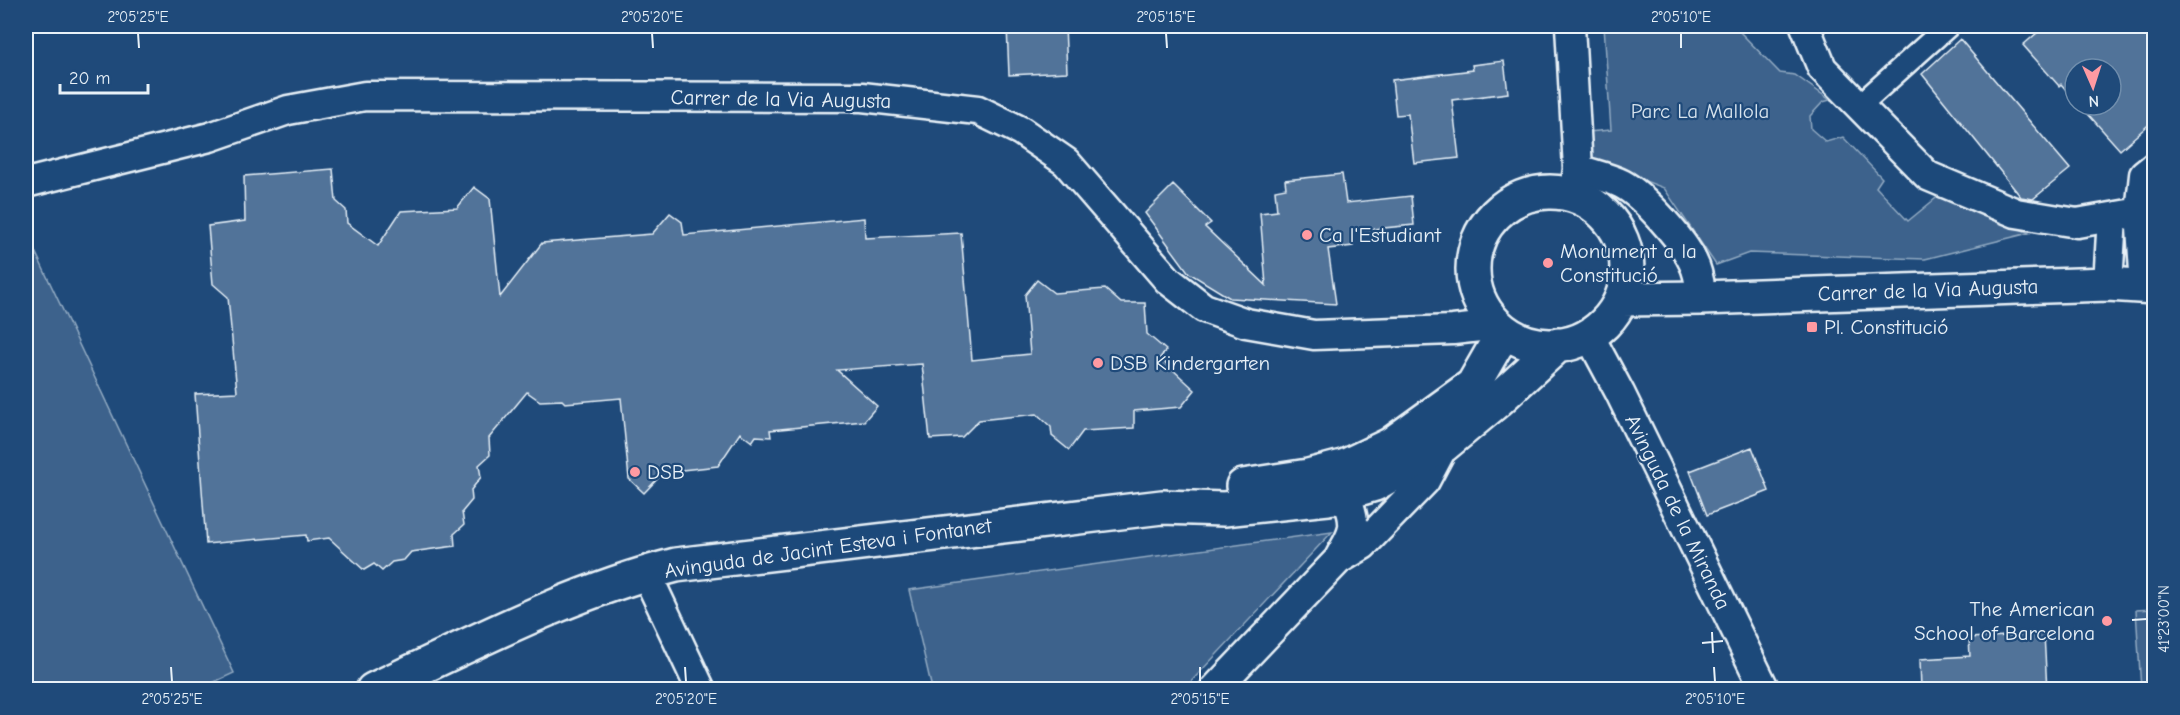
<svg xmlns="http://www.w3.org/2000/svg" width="2180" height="715" viewBox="0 0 2180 715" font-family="'Comic Neue',sans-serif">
<rect width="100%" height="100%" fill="#1f4a7a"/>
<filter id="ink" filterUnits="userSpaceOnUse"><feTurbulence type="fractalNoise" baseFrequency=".0167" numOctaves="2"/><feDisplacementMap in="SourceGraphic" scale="12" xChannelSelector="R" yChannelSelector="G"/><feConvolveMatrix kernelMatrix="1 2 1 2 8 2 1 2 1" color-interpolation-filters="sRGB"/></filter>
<g filter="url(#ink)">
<path fill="#3c628c" stroke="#92aac2" stroke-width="1.5" d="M1604 26H1746L1740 32 1780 73 1795 75 1830 100 1823 102 1810 116 1811 129 1826 142 1843 137 1882 178 1876 187 1908 221 1941 194 2029 233 1925 259 1749 253 1716 265 1664 188 1588 159 1587 132 1611 130Z
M26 232 234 673 199 689H26Z
M1332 532 1184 689H932L909 590Z
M2154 609V689H2141L2136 610Z"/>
<path fill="#517399" stroke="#e8f1f8" stroke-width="1.5" d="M1007 26H1065L1067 72 1009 75Z
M2045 26H2154V120L2120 150 2080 105H2111V69H2075V100L2061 84 2059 86 2023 45Z
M1960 39 2070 169 2033 199 2021 197 1922 74Z
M1504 61 1508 93 1452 100 1459 158 1414 163 1408 114 1396 115 1392 80 1473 70 1472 65Z
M333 169 336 201 346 210 347 223 378 246 401 211 457 208 474 187 490 199 500 297 542 243 652 234 670 213 682 222 684 235 864 218 865 238 961 233 972 360 1030 354 1025 295 1037 280 1054 293 1105 289 1121 303H1145L1147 334 1166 350 1160 358 1195 390 1181 407 1134 411V428L1083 431 1069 450 1052 436 1051 427 1037 414 979 420 962 437 930 439 922 364 837 370 877 406 864 421 770 430 771 437 756 436 752 442 740 433 718 466 664 472 644 493 629 479 621 398 565 403 562 400 540 401 527 392 489 438 490 455 479 465 481 477 471 490 472 500 462 512 464 525 454 534 455 546 411 552 404 560 392 562 382 571 374 564 364 570 329 538 307 541 306 535 206 544 195 394 237 392 228 297 213 284 208 226 245 221 244 176Z
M1342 174 1346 203 1411 196 1414 225 1353 231V246L1328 249 1336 304 1230 298 1189 273 1145 213 1173 185 1211 223 1205 227 1266 285 1260 213 1277 211 1275 190 1286 188 1285 180Z
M1752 447 1769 491 1707 515 1690 471Z
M2044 634 2047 690H1921L1920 659 1970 656 1969 638Z"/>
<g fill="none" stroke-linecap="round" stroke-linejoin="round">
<defs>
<path id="pedestrian" d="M1859 106 1948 26"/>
<path id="minor" d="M1570 26 1578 169 1574 195
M1805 26 1822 68 1928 176 2016 213 2077 223 2140 212 2145 286
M2154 167 2144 175 2140 212 2154 219
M1578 169C1592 174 1608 177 1622 184 1643 195 1683 240 1693 262 1699 273 1700 286 1702 298
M26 183 210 137 288 110 365 96 862 97 978 110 1021 131 1066 162 1168 280 1204 308 1246 323 1314 335 1453 330 1498 325
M2108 284 2112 217
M1589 335 1620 393 1765 690
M1328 498 1348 502C1359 530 1351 535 1338 560
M646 573 701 690
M1214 690 1338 560 1363 545 1425 481 1444 445"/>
<path id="tertiary" d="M1473 269a77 77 0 1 1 154 0a77 77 0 1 1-154 0Z
M1622 299 1702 298 2108 284 2154 287
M1243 486 1308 476 1346 466 1390 445 1473 385 1496 345 1507 333
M373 690C472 644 570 592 676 565L1162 507 1224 509 1328 498 1375 484 1444 445 1497 401 1558 345"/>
</defs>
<use href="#pedestrian" stroke="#e8f1f8" stroke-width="26"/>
<use href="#minor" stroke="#e8f1f8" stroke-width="33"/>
<use href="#tertiary" stroke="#e8f1f8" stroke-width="38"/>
<use href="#pedestrian" stroke="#1f4a7a" stroke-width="21"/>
<use href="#minor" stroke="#1f4a7a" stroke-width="28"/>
<use href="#tertiary" stroke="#1f4a7a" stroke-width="33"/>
</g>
</g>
<path fill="none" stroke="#e8f1f8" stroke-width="2" d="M138 33 139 48M652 33 653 48M1166 33 1167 48M1681 33V48M2132 620 2147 619M1712 632 1713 653M1702 643 1723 641M171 667 172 682M685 667 686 682M1200 667V682M1714 667 1715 682"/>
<g fill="#ff9aa2" stroke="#1f4a7a" stroke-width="2">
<circle cx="1307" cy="235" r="6"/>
<circle cx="1548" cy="263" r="6"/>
<rect x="1806" y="321" width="12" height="12" rx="3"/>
<circle cx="1098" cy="363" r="6"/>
<circle cx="635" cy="472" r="6"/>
<circle cx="2107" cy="621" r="6"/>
</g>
<g text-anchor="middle" stroke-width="4.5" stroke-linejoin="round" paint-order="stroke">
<g font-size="21" fill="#e8f1f8" stroke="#1f4a7a">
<text transform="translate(781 99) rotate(1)" y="7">Carrer de la Via Augusta</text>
<text transform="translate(1928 290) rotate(-2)" y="7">Carrer de la Via Augusta</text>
<text transform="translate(1678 512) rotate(64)" y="7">Avinguda de la Miranda</text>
<text transform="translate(828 548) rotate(-8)" y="7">Avinguda de Jacint Esteva i Fontanet</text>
</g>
<g font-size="21" fill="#d7e3ed" stroke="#1f4a7a">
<text x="1700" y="118">Parc La Mallola</text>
</g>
<g font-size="21" fill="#e8f1f8" stroke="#1f4a7a" text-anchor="start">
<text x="1319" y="242">Ca l'Estudiant</text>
<text x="1560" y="258">Monument a la<tspan x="1560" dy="24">Constitució</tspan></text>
<text x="1824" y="334">Pl. Constitució</text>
<text x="1110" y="370">DSB Kindergarten</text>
<text x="647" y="479">DSB</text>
<text x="2095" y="616" text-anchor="end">The American<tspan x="2095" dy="24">School of Barcelona</tspan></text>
</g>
</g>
<rect width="2180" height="715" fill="none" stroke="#1f4a7a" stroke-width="66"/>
<g transform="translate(2093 87) rotate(177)"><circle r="28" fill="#1f4a7a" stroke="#6f8dac" stroke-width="1.5"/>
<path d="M0-4.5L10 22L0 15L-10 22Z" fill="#ff9aa2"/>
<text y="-9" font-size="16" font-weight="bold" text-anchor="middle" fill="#e8f1f8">N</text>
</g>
<path d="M60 84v9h88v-9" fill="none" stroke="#e8f1f8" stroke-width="3"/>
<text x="69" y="84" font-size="18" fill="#e8f1f8" stroke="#1f4a7a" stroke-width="4.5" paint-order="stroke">20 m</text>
<rect x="33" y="33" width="2114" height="649" fill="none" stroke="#e8f1f8" stroke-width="2"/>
<g font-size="15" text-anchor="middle" fill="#e8f1f8">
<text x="138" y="22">2°05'25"E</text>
<text x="652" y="22">2°05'20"E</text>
<text x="1166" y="22">2°05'15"E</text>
<text x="1681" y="22">2°05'10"E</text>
<text transform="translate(2164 619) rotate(-90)" y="5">41°23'00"N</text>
<text x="172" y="704">2°05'25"E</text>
<text x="686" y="704">2°05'20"E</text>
<text x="1200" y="704">2°05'15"E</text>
<text x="1715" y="704">2°05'10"E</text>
</g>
</svg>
